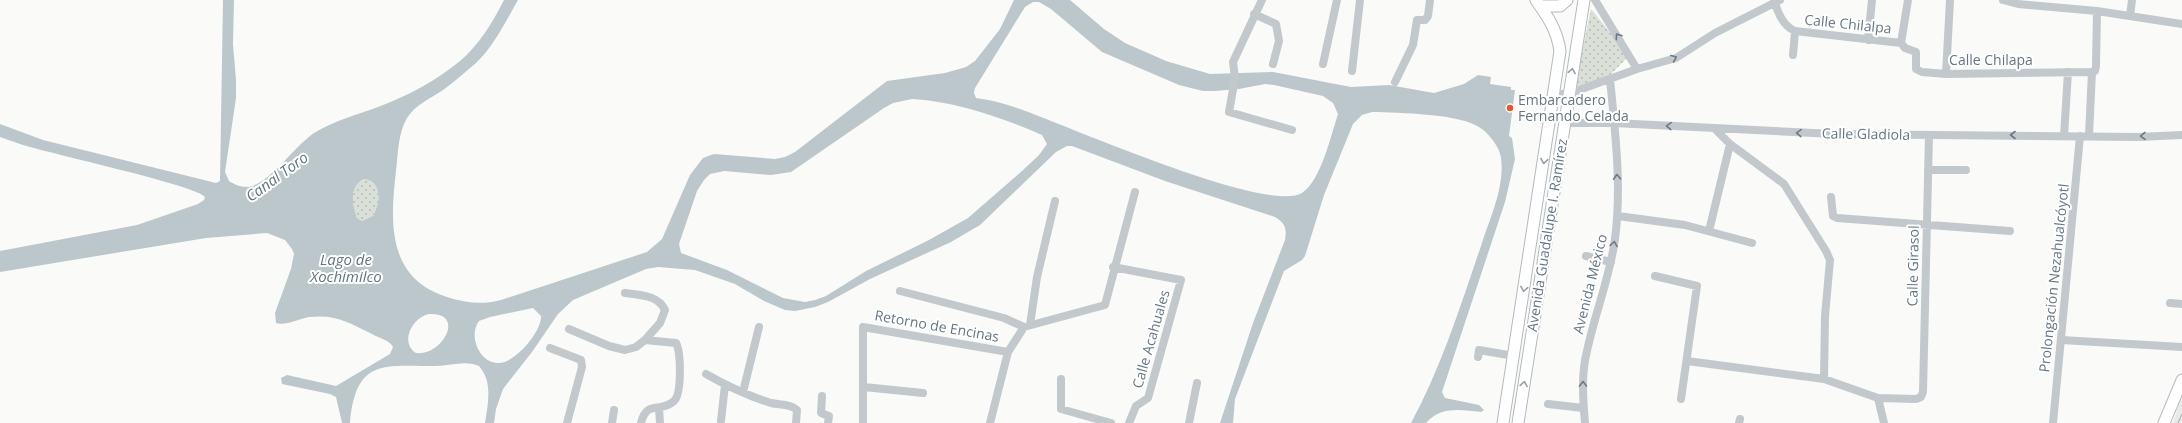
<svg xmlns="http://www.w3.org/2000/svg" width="2182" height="423" viewBox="0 0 2182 423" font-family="'Open Sans',sans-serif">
<defs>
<pattern id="green-dots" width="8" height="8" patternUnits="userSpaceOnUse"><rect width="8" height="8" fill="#dadfd7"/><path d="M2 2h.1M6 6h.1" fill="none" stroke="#b4b9b4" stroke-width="1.8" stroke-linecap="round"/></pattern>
</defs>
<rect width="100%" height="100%" fill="#fafaf8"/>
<path fill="#e8e9e9" d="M2180 400 2182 401V423H2173Z"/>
<path fill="url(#green-dots)" d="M1591 9 1629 56 1608 77 1575 87Z
M364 179C383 181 380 204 373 216L362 221 357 218C352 205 349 186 364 179Z"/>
<path fill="#bbc7cb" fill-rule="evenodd" d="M223 0H234L233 44 236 80V98L225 172 229 181C236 186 247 189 255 185 275 176 294 147 314 133 334 121 356 115 378 107 407 96 436 81 460 61 479 45 493 22 504 0H518C506 21 494 46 476 63 465 72 454 82 443 90 431 98 415 105 407 118 398 133 398 154 396 171 390 223 387 278 447 297 466 303 482 305 501 300L647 252 662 239 690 175 703 158 714 154 775 159 785 157 795 152 887 81 945 73 966 67 975 61 1000 29 1014 0H1070L1104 29 1125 43 1166 61 1210 74 1273 72 1351 87 1389 85 1434 93 1464 84 1478 75 1491 77 1490 84 1511 87V90H1515L1509 136 1512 138 1515 159 1505 202 1442 392 1445 398 1479 405 1484 410 1481 412C1461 410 1441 406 1426 423H1411C1442 366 1461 304 1482 243 1490 218 1505 186 1501 158 1500 148 1490 135 1482 129 1462 113 1398 113 1372 112L1362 115 1353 124 1324 195 1305 256 1302 260 1284 271 1235 399 1233 423H1220L1253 323 1285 240C1287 228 1285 223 1275 217L1165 181 1072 146H1067L1056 152 980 225 951 242 870 279 828 302 815 307 795 311 785 310 764 301 735 284 695 270 658 267 646 269 573 300 558 314 532 352 503 389 496 409 494 423H485C488 403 493 382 479 366 465 360 451 366 436 366 383 366 356 358 350 423H342L336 397 330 394 282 384 281 378 287 375 336 386 390 354 393 347C389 340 379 338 372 334 349 323 337 314 309 317 299 319 285 326 276 323L275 313 291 269 294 254 292 249 285 240 267 233 206 238 0 272V251L137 225 198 204 204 200 205 197C198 186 48 153 23 145L0 137V124L43 140 216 183 220 181ZM1033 2H1039L1051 9 1102 52 1179 85 1203 91H1215L1239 89 1265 84 1274 85 1323 96 1333 103 1338 114C1331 135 1321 181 1302 193 1266 214 1066 125 1020 109 1006 104 991 100 976 98L974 93 975 88 1025 7ZM912 99C955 101 1003 118 1042 135L1047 144 1039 155 1022 171 968 218 929 240 866 271 826 296 815 300 805 302 783 298 727 270 681 253 679 244 697 191 704 180 710 174 724 171 771 175 791 172 884 108 893 103ZM364 179C383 181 380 204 373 216L362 221 357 218C352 205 349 186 364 179ZM533 308 541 316C542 331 515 364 498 363 479 363 468 335 479 321L490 317ZM429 314C466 312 443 356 416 353 399 342 413 317 429 314Z"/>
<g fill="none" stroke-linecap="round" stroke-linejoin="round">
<defs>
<path id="secondary" d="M1541 6H1560L1567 0
M1503 423 1560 51C1557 30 1548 17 1536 0
M1518 423 1584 0
M2164 423 2182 380"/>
</defs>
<use href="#secondary" stroke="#b3babf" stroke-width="13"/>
<path stroke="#c3c8cc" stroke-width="8" d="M1262 0 1233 62 1235 78 1229 112 1292 130
M1595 0 1637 69
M1774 0C1778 13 1783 26 1795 31L1901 43 1905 48 1916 52V69L1922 72 1946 74 2092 72 2095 71 2096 66 2097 11
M2003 0 2018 4 2097 11 2182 24
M1254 14 1276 24 1279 41 1273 64
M2130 16 2132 0
M1868 40 1872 0
M1901 43 1908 0
M1793 55 1795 31
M1323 64 1337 0
M1352 71 1360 0
M1946 74 1950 0
M1395 82 1413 45 1417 20H1425L1428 16 1430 0
M1554 94H1568L1637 69 1676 58 1715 33 1780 0
M1564 123H1614L1834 134 2138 137 2182 135
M1715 129 1730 144 1784 184 1826 251 1830 260 1825 316 1824 379
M2089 135 2092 72
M2064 136 2068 72
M1928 170H1966
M1831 197 1833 216 1837 218 2010 231
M1618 216 1685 225 1752 243
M1709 231 1730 144
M1586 256 1611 262
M1113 267 1181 280 1148 398 1136 406 1129 423
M1655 276 1697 286 1681 399
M900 291 1004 318 1024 327
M2170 303 2182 304
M1030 325 1037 277 1055 201
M569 329 609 346 625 350 636 347 645 340 660 323 665 310C658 295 640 295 625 293
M2061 340 2182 347
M550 348 581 360 582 367 567 423
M1478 357 1479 350 1514 356
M1687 361 1824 379 1878 398 1916 399 1921 397 1923 392 1929 135
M706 374C727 386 748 396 771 403 780 405 791 404 797 410L796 423
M1061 379V409L1111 423
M864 387 923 393
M743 392 759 327
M822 396 821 413 829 416 828 423
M1878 398 1884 423
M1548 404 1583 408
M659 408 660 423
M721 421 725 385
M612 423 614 410
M641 423C647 399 660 414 674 401 682 394 681 352 676 343L645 340
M863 423V327L1008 352
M990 423 1008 352 1024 327 1105 305 1135 192
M1189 423 1197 383
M1585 423C1583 399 1581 374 1587 351 1595 313 1610 277 1615 239 1622 186 1615 131 1610 79
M1739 423 1740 419
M2053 423 2080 136"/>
<use href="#secondary" stroke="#fff" stroke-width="11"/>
<path stroke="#a2aab0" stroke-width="1" d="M2178 423 2182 414"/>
</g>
<defs><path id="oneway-chevron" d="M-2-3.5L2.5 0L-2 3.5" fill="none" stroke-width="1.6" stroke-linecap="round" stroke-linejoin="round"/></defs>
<g stroke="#6a7a87">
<use href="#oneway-chevron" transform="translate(1618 36) rotate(-124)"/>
<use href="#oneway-chevron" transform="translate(1674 58) rotate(-23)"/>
<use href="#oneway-chevron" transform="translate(1669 126) rotate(-176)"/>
<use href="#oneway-chevron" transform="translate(1799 133) rotate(-178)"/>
<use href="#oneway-chevron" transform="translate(2013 135) rotate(-180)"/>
<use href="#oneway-chevron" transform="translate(2143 136) rotate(179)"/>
<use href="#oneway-chevron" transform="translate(1617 177) rotate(-93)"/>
<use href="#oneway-chevron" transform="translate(1614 244) rotate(-81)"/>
<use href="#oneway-chevron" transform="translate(1583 384) rotate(-90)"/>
</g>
<g stroke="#939fa8">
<use href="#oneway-chevron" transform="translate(1572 71) rotate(-80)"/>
<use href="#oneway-chevron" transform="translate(1544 161) rotate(99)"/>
<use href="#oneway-chevron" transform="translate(1524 289) rotate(99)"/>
<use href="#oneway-chevron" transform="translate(1524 384) rotate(-81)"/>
</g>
<circle fill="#e4572e" stroke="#fff" stroke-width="1.5" cx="1510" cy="108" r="4"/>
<g text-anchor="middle" stroke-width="4" stroke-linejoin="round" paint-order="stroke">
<g font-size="14" fill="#657683" stroke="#fff">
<text transform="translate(1848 24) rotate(6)" y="5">Calle Chilalpa</text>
<text x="1991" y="65">Calle Chilapa</text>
<text transform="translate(1866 134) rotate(1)" y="5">Calle Gladiola</text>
<text transform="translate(1547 235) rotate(-81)" y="5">Avenida Guadalupe I. Ramírez</text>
<text transform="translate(1913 266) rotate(-89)" y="5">Calle Girasol</text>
<text transform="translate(2054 278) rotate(-84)" y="5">Prolongación Nezahualcóyotl</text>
<text transform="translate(1590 284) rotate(-76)" y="5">Avenida México</text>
<text transform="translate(937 326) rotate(10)" y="5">Retorno de Encinas</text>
<text transform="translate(1151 339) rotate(-74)" y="5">Calle Acahuales</text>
</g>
<g font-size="14" fill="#657683" stroke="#fff" text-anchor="start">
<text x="1518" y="105">Embarcadero<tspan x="1518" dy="16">Fernando Celada</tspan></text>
</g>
<g font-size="15" font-style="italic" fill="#60757c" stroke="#fff">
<text transform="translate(277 177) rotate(-36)" y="5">Canal Toro</text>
<text x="346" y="265">Lago de<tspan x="346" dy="17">Xochimilco</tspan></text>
</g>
</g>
</svg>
